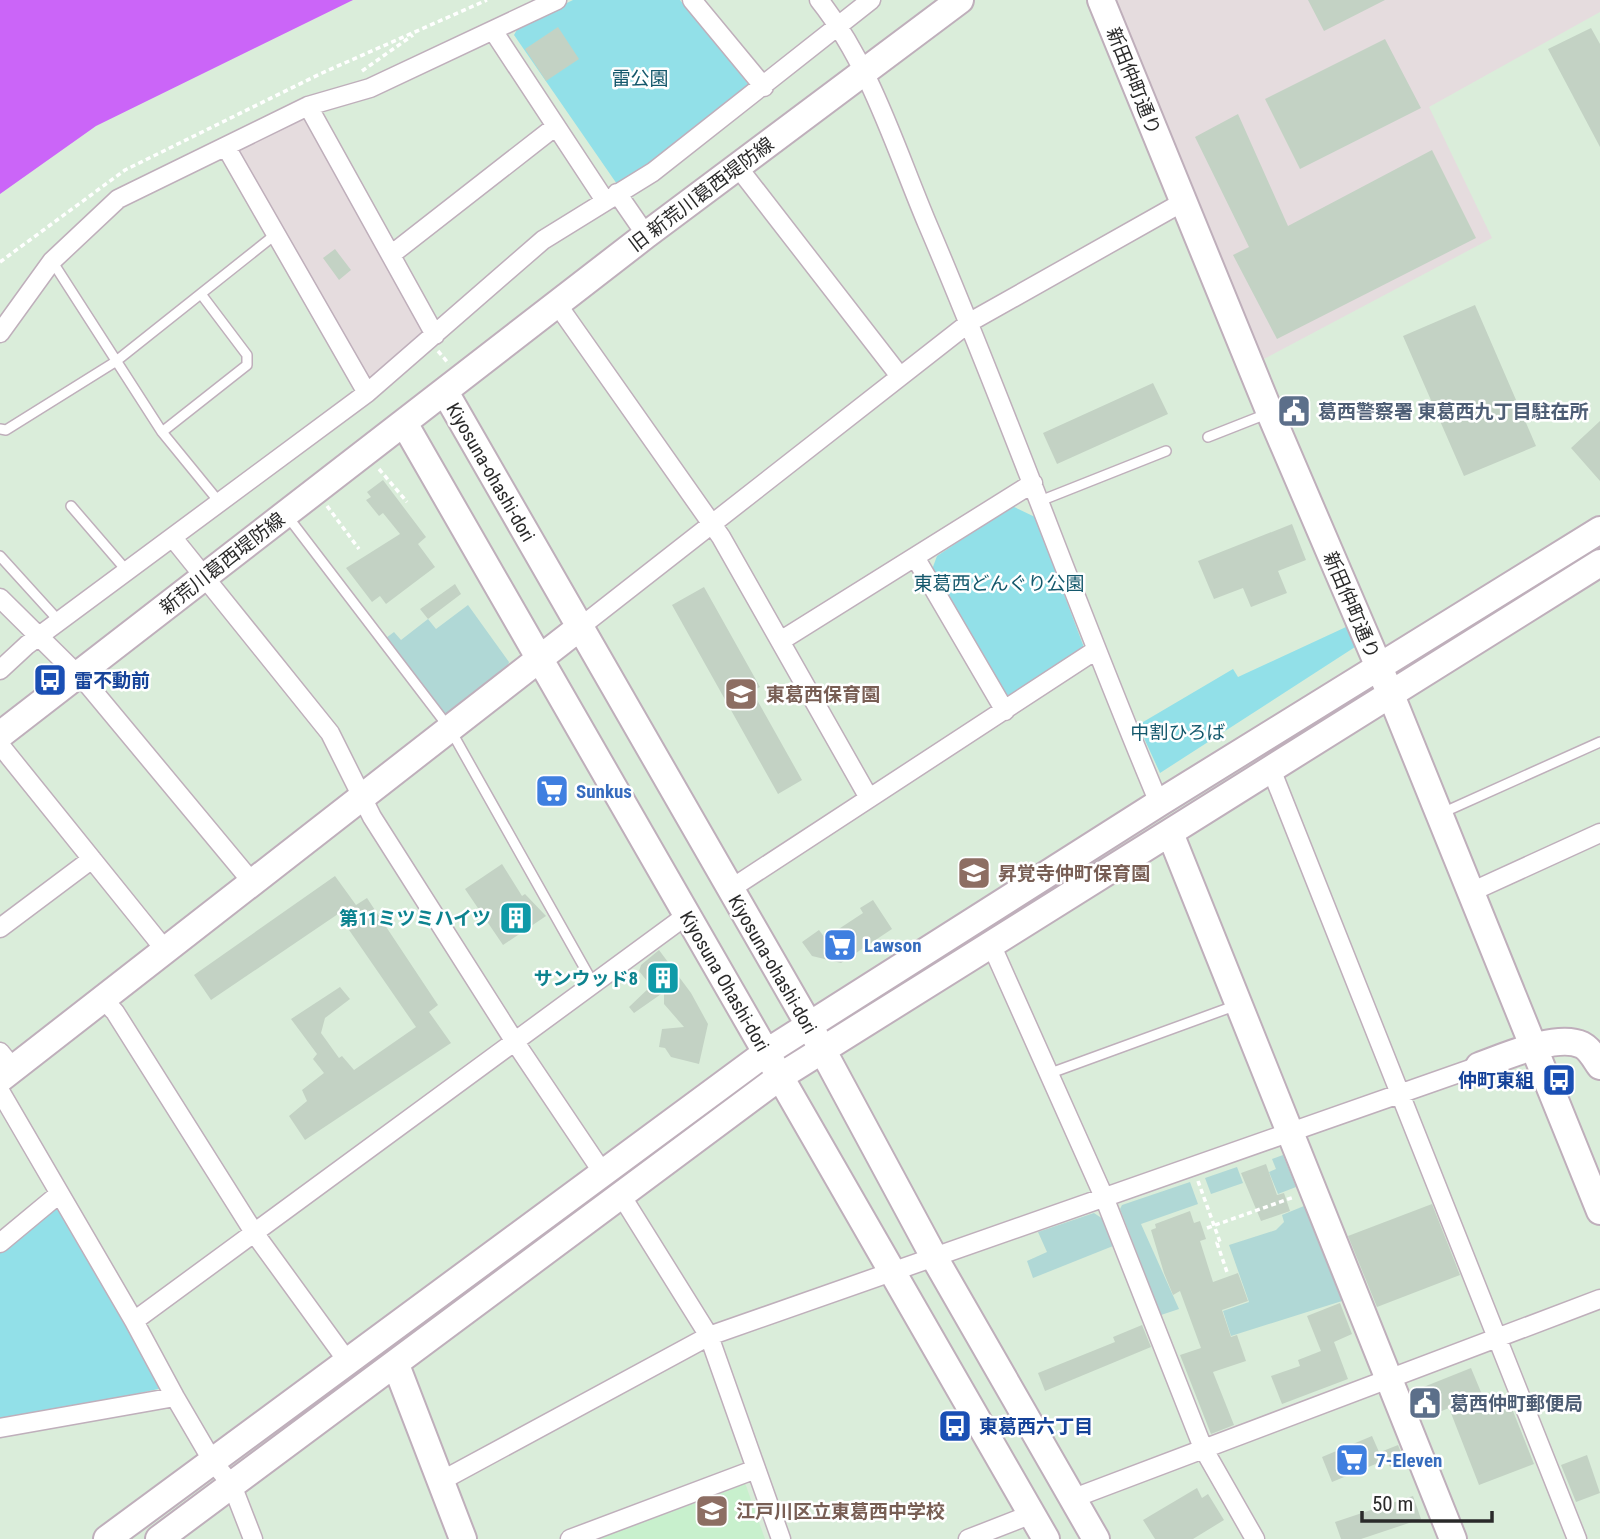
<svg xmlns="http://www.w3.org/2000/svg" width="1600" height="1539" viewBox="0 0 1600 1539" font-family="'Roboto Condensed','Noto Sans JP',sans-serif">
<rect width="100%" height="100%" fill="#daedda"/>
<path fill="#e5dcde" d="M1111 0H1600V12L1429 107 1492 238 1262 360Z
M295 119 304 120 423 328 419 340 375 379 365 376 239 153 241 145Z"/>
<path fill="#c8f0cd" d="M745 1483 765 1539H593Z"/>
<path fill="#92e0e8" d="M573 0H680L749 85V92L619 187 514 35 519 26Z
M1012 506 1035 517 1085 650 1008 699 930 575 937 556Z
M1346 627 1355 647 1160 773 1138 725 1233 669 1238 677Z
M56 1204 163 1388 0 1423V1251Z"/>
<path fill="#b0d8d6" d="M468 605 509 662 506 672 452 714 444 713 386 638 394 632 401 640 428 619 436 629Z
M1283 1155 1296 1187 1278 1194 1269 1172 1276 1169 1272 1159Z
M1237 1167 1243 1183 1211 1194 1205 1178Z
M1190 1182 1198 1204 1141 1224 1179 1309 1161 1315 1120 1209 1122 1205Z
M1304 1206 1342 1301 1231 1336 1223 1311 1249 1302 1229 1245 1276 1230 1284 1222 1282 1215Z
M1094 1213 1103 1219 1113 1246 1033 1278 1027 1261 1047 1252 1038 1232Z"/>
<path fill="#cb65f8" d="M0 0H353L96 126 0 194Z"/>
<path fill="#c3d2c4" d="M1308 0H1385L1324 31Z
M558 27 579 59 546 81 525 49Z
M1591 28 1600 44V147L1548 49Z
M1385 39 1421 108 1300 169 1265 99Z
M1238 114 1288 226 1432 150 1476 238 1277 339 1233 255 1249 247 1195 137Z
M335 249 351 270 339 280 323 258Z
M1475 305 1536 446 1464 476 1403 336Z
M1153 383 1168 414 1057 464 1043 433Z
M1296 397 1306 421 1293 426 1282 402Z
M1600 421V481L1571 448Z
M383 480 426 537 418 544 435 567 386 604 380 596 372 602 346 568 400 534 383 513 379 516 366 500 371 497 367 492Z
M1292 524 1306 560 1278 571 1287 593 1251 607 1243 588 1214 599 1198 561Z
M455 584 461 594 428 619 420 609Z
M704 587 760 687 752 691 802 780 778 794 672 605Z
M502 864 522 896 525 894 546 916 503 945 465 889Z
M335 876 356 905 367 898 438 1005 429 1012 451 1043 305 1140 289 1116 307 1101 302 1090 324 1073 313 1059 317 1054 291 1019 340 987 350 999 325 1018 321 1033 339 1058 342 1056 354 1070 416 1027 338 914 211 1000 194 975Z
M873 900 892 929 841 963 812 956 802 942 819 930 825 938 863 913 860 908Z
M659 950 691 993 708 1024 699 1064 671 1057 665 1048 659 1047 662 1029 684 1027 664 1004V992L634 1013 629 1007 651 986 639 971 641 965Z
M1266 1164 1277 1195 1284 1193 1290 1211 1261 1221 1241 1173Z
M1432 1204 1460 1275 1377 1307 1348 1236Z
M1190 1211 1194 1223 1200 1221 1206 1239 1200 1241 1213 1282 1238 1273 1248 1301 1222 1310 1231 1337 1237 1335 1246 1361 1213 1372 1234 1425 1211 1434 1180 1355 1201 1348 1180 1291 1173 1295 1164 1273 1151 1230 1156 1228 1155 1224Z
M1340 1303 1352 1334 1334 1342 1348 1379 1282 1404 1271 1376 1300 1366 1298 1360 1321 1351 1307 1316Z
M1142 1325 1151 1347 1045 1391 1038 1373 1115 1342 1113 1337Z
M1471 1368 1488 1409 1509 1401 1534 1464 1479 1485 1449 1408 1422 1419 1411 1392Z
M1372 1436 1383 1461 1332 1482 1322 1457Z
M1398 1445 1404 1460 1390 1467 1383 1451Z
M1587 1455 1600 1493 1576 1502 1561 1465Z
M1197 1488 1202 1498 1208 1494 1224 1520 1193 1539H1155L1143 1520Z
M1413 1496 1421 1519 1361 1539H1341L1335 1522Z"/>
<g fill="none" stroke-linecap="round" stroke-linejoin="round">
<defs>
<path id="lane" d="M52 261 162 432 220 503
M0 429 6 430 115 362 276 234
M162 432 247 365V355L201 294
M1208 437 1269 413
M1040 501 1166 451
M71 506 127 571
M288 517 450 729 593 983
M0 556 59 621
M1442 813 1600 742
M1048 1074 1237 1005"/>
<path id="street" d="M692 0 764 87
M819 0C870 64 895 147 927 223 1009 414 1078 611 1159 803
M494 32 604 199
M308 106 435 335
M226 147 367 393
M737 166 899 375
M617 193 646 235
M392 254 556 126
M557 304 721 537 869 798
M0 333 52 261 118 199 308 106 370 88 557 0
M173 538 330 733 372 817 515 1042 603 1173
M915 557 1005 711
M0 598 89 686 252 882
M579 628 970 322 1183 202
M782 640 1033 483
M0 670 27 645 367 393 543 240 653 172 871 0
M0 745 166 951
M1271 769 1577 1539
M729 890 1096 650
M1471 892 1600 833
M0 928 92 859
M991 944 1104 1197 1203 1448 1255 1539
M103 999 115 1012 255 1234 348 1362
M0 1052 13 1068
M0 1091 134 1321 175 1397 213 1462 232 1485 253 1539
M621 1195 709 1336 781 1539
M0 1243 59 1194
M134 1321 687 915
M0 1428 175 1397
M441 1481 709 1336 1479 1066
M1074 1498 1600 1299
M570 1539 756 1469
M968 1539 1032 1514"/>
<path id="secondary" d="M1101 0 1270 413 1391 695 1600 1211
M445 392 809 1025 934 1257 1096 1539
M404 423 1046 1539
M0 735 646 235 960 0
M1170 833 1453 1539
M1479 1066C1504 1057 1557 1033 1582 1045 1590 1049 1595 1059 1600 1066
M0 1079 579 628
M396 1365 463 1539
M107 1539 767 1052 1159 803 1600 530
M159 1539 781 1076 1600 563"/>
</defs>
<use href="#lane" stroke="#bfafbb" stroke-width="12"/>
<use href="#street" stroke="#bfafbb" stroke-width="21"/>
<use href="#secondary" stroke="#bfafbb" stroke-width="30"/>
<path stroke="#fff" stroke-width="3.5" stroke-dasharray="5 3.5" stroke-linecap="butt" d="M362 71 413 35
M0 262 125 170 322 73 487 0
M438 351 449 364
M379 469 407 502
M327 506 359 549
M1198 1181 1220 1242 1217 1243 1228 1275
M1207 1228 1294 1197"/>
<use href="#lane" stroke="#fff" stroke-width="9"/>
<use href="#street" stroke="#fff" stroke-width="18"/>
<use href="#secondary" stroke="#fff" stroke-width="26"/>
</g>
<defs>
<symbol id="civic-square" viewBox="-11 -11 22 22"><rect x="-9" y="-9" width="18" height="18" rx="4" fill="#5c6f8a" stroke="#fff"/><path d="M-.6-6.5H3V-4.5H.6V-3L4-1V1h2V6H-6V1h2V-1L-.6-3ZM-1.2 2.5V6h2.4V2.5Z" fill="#fff"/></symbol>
<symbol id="bus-square" viewBox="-11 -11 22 22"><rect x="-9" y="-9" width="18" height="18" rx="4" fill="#1a4fb4" stroke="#fff"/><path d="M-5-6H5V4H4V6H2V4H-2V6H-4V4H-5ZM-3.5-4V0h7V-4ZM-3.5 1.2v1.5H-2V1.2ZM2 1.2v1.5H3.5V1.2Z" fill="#fff"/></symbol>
<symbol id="school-square" viewBox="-11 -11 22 22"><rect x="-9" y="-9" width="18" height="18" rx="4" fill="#8d6e63" stroke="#fff"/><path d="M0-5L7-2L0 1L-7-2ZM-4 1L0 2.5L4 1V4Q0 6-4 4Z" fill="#fff"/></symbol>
<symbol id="supermarket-square" viewBox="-11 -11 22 22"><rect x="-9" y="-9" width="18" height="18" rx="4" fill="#3f7fe0" stroke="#fff"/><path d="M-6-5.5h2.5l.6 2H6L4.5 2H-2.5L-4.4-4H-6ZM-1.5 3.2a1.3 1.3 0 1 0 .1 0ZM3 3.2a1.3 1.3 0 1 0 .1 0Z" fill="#fff"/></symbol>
<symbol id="building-square" viewBox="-11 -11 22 22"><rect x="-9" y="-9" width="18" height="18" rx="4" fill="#0f9aa8" stroke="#fff"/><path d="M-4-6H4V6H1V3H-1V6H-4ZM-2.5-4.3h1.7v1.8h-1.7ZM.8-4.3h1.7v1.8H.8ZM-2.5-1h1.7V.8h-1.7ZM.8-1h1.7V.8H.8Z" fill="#fff"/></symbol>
</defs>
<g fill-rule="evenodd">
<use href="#civic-square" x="1275" y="392" width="38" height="38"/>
<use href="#bus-square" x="31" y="661" width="38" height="38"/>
<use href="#school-square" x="722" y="675" width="38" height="38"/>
<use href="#supermarket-square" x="533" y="772" width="38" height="38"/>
<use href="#school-square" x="955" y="854" width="38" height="38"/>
<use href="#building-square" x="497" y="899" width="38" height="38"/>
<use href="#supermarket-square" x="821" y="926" width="38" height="38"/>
<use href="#building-square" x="644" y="959" width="38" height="38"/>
<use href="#bus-square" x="1540" y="1061" width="38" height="38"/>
<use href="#civic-square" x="1406" y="1384" width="38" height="38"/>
<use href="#bus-square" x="936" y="1407" width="38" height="38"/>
<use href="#supermarket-square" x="1333" y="1441" width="38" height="38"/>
<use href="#school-square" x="693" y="1492" width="38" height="38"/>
</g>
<g text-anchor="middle" stroke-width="5" stroke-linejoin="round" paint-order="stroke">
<g font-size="19" fill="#14586c" stroke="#fff">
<text x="640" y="85">雷公園</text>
<text x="999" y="590">東葛西どんぐり公園</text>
<text x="1178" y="739">中割ひろば</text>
</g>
<g font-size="19" fill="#2a2a2a" stroke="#fff">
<text transform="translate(1134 81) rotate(68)" y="7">新田仲町通り</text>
<text transform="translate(701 194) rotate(-37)" y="7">旧 新荒川葛西堤防線</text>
<text transform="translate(491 472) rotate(60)" y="7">Kiyosuna-ohashi-dori</text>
<text transform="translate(222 563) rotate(-38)" y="7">新荒川葛西堤防線</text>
<text transform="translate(1352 605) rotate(67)" y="7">新田仲町通り</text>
<text transform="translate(773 964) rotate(60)" y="7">Kiyosuna-ohashi-dori</text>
<text transform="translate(725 981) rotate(60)" y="7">Kiyosuna Ohashi-dori</text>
</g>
<g font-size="19" font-weight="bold" fill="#4e5e75" stroke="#fff" text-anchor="start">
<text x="1318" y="418">葛西警察署 東葛西九丁目駐在所</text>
<text x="1450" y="1410">葛西仲町郵便局</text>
</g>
<g font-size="19" font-weight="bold" fill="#164399" stroke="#fff" text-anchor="start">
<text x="74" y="687">雷不動前</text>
<text x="1534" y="1087" text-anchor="end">仲町東組</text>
<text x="979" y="1433">東葛西六丁目</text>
</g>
<g font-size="19" font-weight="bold" fill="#785e54" stroke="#fff" text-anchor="start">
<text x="766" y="701">東葛西保育園</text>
<text x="998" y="880">昇覚寺仲町保育園</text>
<text x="736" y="1518">江戸川区立東葛西中学校</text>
</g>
<g font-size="19" font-weight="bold" fill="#366cbe" stroke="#fff" text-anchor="start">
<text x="576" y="798">Sunkus</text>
<text x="864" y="952">Lawson</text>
<text x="1376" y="1467">7-Eleven</text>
</g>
<g font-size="19" font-weight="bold" fill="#0d838f" stroke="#fff" text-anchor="end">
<text x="491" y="925">第11ミツミハイツ</text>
<text x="638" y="985">サンウッド8</text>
</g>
</g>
<path d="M1362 1511v10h130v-10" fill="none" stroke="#2a2a2a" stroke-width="3.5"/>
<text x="1372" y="1511" font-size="21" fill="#2a2a2a" stroke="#ffffff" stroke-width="5" paint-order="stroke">50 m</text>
</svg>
